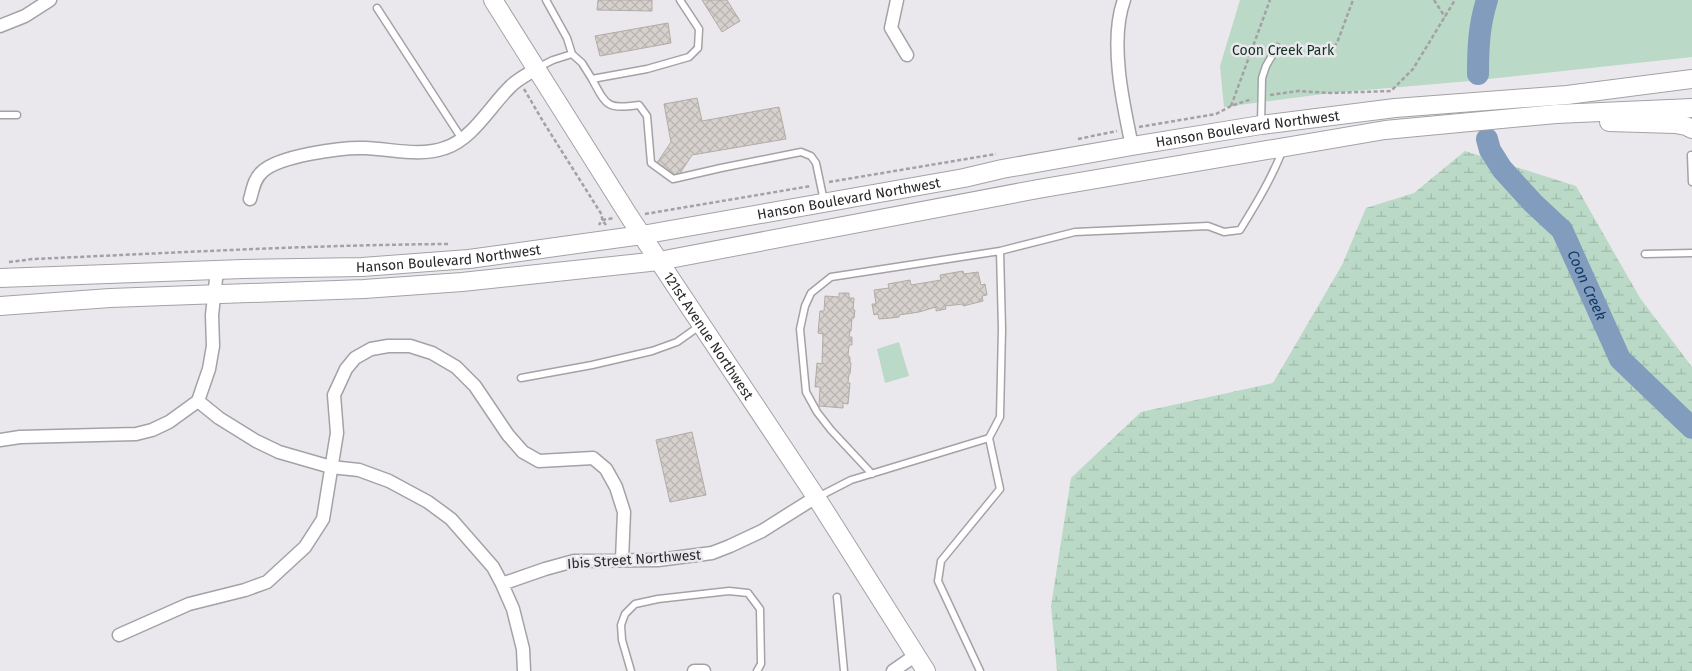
<svg xmlns="http://www.w3.org/2000/svg" width="1692" height="671" viewBox="0 0 1692 671" font-family="'Fira Sans',sans-serif">
<defs>
<pattern id="wetland-marsh" width="20" height="14" patternUnits="userSpaceOnUse" patternTransform="scale(1.25)"><rect width="20" height="14" fill="#bad9c6"/><path d="M1 5h8M5 5V1M11 12h8M15 12V8" fill="none" stroke="#a0baaa"/></pattern>
<pattern id="building-cross-hatch" width="8" height="8" patternUnits="userSpaceOnUse" patternTransform="scale(1.25)"><rect width="8" height="8" fill="#d7d1ce"/><path d="M0 0l8 8M0 8l8-8" fill="none" stroke="#b9b3b1"/></pattern>
</defs>
<rect width="100%" height="100%" fill="#ebe8ed"/>
<path fill="#bad9c6" d="M1240 0H1692V57L1470 81 1331 93 1224 107 1220 66Z
M899 342 909 376 885 383 877 349Z"/>
<path fill="url(#wetland-marsh)" d="M1465 151 1576 186 1640 298 1692 367V671H1057L1051 606 1071 478 1141 412 1273 383 1342 265 1366 208 1414 193Z"/>
<g fill="none" stroke-linecap="round" stroke-linejoin="round">
<g stroke="#819cbd" stroke-width="22">
<path d="M1478 74C1478 48 1479 25 1487 0"/>
<path id="s1" d="M1487 139 1490 150 1502 169 1533 203 1562 230 1620 359 1692 428"/>
</g>
</g>
<path fill="url(#building-cross-hatch)" stroke="#b2aca8" d="M598 0H652V11L597 10Z
M702 0H727L740 21 722 32Z
M668 23 671 43 600 56 595 36Z
M697 98 702 121 779 107 786 139 692 155 677 178 657 163 671 142 664 104Z
M963 271 964 274 978 272 981 285 985 284 987 295 982 296 983 301 963 306V304L945 306 946 309 936 311V307L919 312 899 315V317L891 318 879 319 878 314 874 315 872 304H876L874 290 889 288 888 284 910 280 911 285 941 280 940 275Z
M839 293H849V298H854L853 310H855L854 318H852L851 331H850L849 337H852V345H849L848 356 850 357V363H851L850 374H849L848 383H850L848 404 843 403V408L819 406 820 387H815L817 363 822 364 823 334 818 333 820 311H824L825 296 839 297Z
M692 432 706 495 670 502 656 440Z"/>
<g fill="none" stroke-linecap="round" stroke-linejoin="round">
<defs>
<path id="lane" d="M546 0 567 38 572 54 582 63 592 79 647 69 689 57 698 48 699 29 680 0
M377 8 462 139
M537 68 553 60 572 54
M592 79C607 107 607 109 639 105L647 116 651 163 673 179 721 168 801 152 811 156 816 163 824 201
M0 115H17
M1261 124 1262 78 1266 66 1277 47
M1691 155 1692 182
M1645 254 1692 253
M521 378 592 365 652 351 677 342 701 325
M872 474 831 430 817 412 806 392 800 329 805 306 811 293 831 277 1000 251 1075 232 1208 226 1224 232 1240 230C1256 204 1272 178 1283 149
M818 497 851 480 989 438 1000 417 1002 329 1000 251
M837 597 844 671
M631 671 622 640 621 625 625 614 635 604 658 599 729 591 748 593 760 609 761 664 757 671
M980 671 938 581 941 561 1000 489 989 438"/>
<path id="street" d="M897 0 891 28 907 55
M1124 0C1109 41 1123 104 1132 146
M0 26 25 16 50 0
M250 199C253 189 254 179 262 172 278 156 342 147 365 148 392 149 419 157 445 148 473 139 490 106 511 86 518 79 528 74 536 69
M198 401 219 418 256 441 279 452 331 467 359 470 389 481 428 502 451 519 493 567 502 584 513 609 523 649 524 671
M0 440 20 437 136 434 152 430 169 422 198 401 209 369 213 346 212 315 217 270
M502 584 545 569 574 561 658 560 712 553 730 546 762 531 816 497
M119 635 189 604 245 590 267 582 305 547 323 519 337 433 334 395 346 369 355 358 371 349 388 346H410L432 353 456 367 475 386 508 435 523 452 539 461 593 458 606 469 616 487 624 512 622 560
M694 671H704
M893 671 916 655"/>
<g id="secondary">
<path id="s2" d="M493 0 629 216 816 497 926 671"/>
<path d="M1609 122 1675 124 1686 126 1692 129"/>
<path id="s3" d="M0 278 243 269 362 267 469 259 642 235 964 178 1002 169 1132 146 1261 125 1395 108 1567 95 1692 79"/>
<path d="M0 306 110 298 364 289 462 282 659 261 1038 189 1385 130 1556 114 1692 108"/>
</g>
</defs>
<use href="#lane" stroke="#a4a1a7" stroke-width="9"/>
<use href="#street" stroke="#a4a1a7" stroke-width="15"/>
<use href="#secondary" stroke="#a4a1a7" stroke-width="20"/>
<path stroke="#a4a1a5" stroke-width="2.5" stroke-dasharray="4 2.5" stroke-linecap="butt" d="M1434 0 1445 17
M1325 56 1337 43 1353 0
M524 89 544 123 602 215V220L599 225
M1270 95 1298 91 1331 93 1391 91 1413 69 1455 0
M1231 106 1270 0
M1139 127 1216 114 1231 106 1252 99
M1078 139 1117 131
M829 182 996 154
M645 214 811 186
M606 225 602 220 614 218
M9 262 33 259C171 253 309 245 448 244"/>
<use href="#lane" stroke="#fff" stroke-width="6"/>
<use href="#street" stroke="#fff" stroke-width="12"/>
<use href="#secondary" stroke="#fff" stroke-width="18"/>
</g>
<g text-anchor="middle" stroke-width="5" stroke-linejoin="round" paint-order="stroke">
<g font-size="14" fill="#0f3220" stroke="#ebe8ed">
<text x="1283" y="55">Coon Creek Park</text>
</g>
<g font-size="14" fill="#2a282a" stroke="#ebe8ed">
<text dy="5" stroke="none"><textPath href="#s3" startOffset="1259">Hanson Boulevard Northwest</textPath></text>
<text dy="5" stroke="none"><textPath href="#s3" startOffset="854">Hanson Boulevard Northwest</textPath></text>
<text dy="5" stroke="none"><textPath href="#s3" startOffset="449">Hanson Boulevard Northwest</textPath></text>
<text dy="5" stroke="none"><textPath href="#s2" startOffset="399">121st Avenue Northwest</textPath></text>
<text transform="translate(634 559) rotate(-4)" y="5">Ibis Street Northwest</text>
</g>
<g font-size="15" font-style="italic" fill="#123964" stroke="#ebe8ed">
<text dy="5" stroke="none"><textPath href="#s1" startOffset="180">Coon Creek</textPath></text>
</g>
</g>
</svg>
